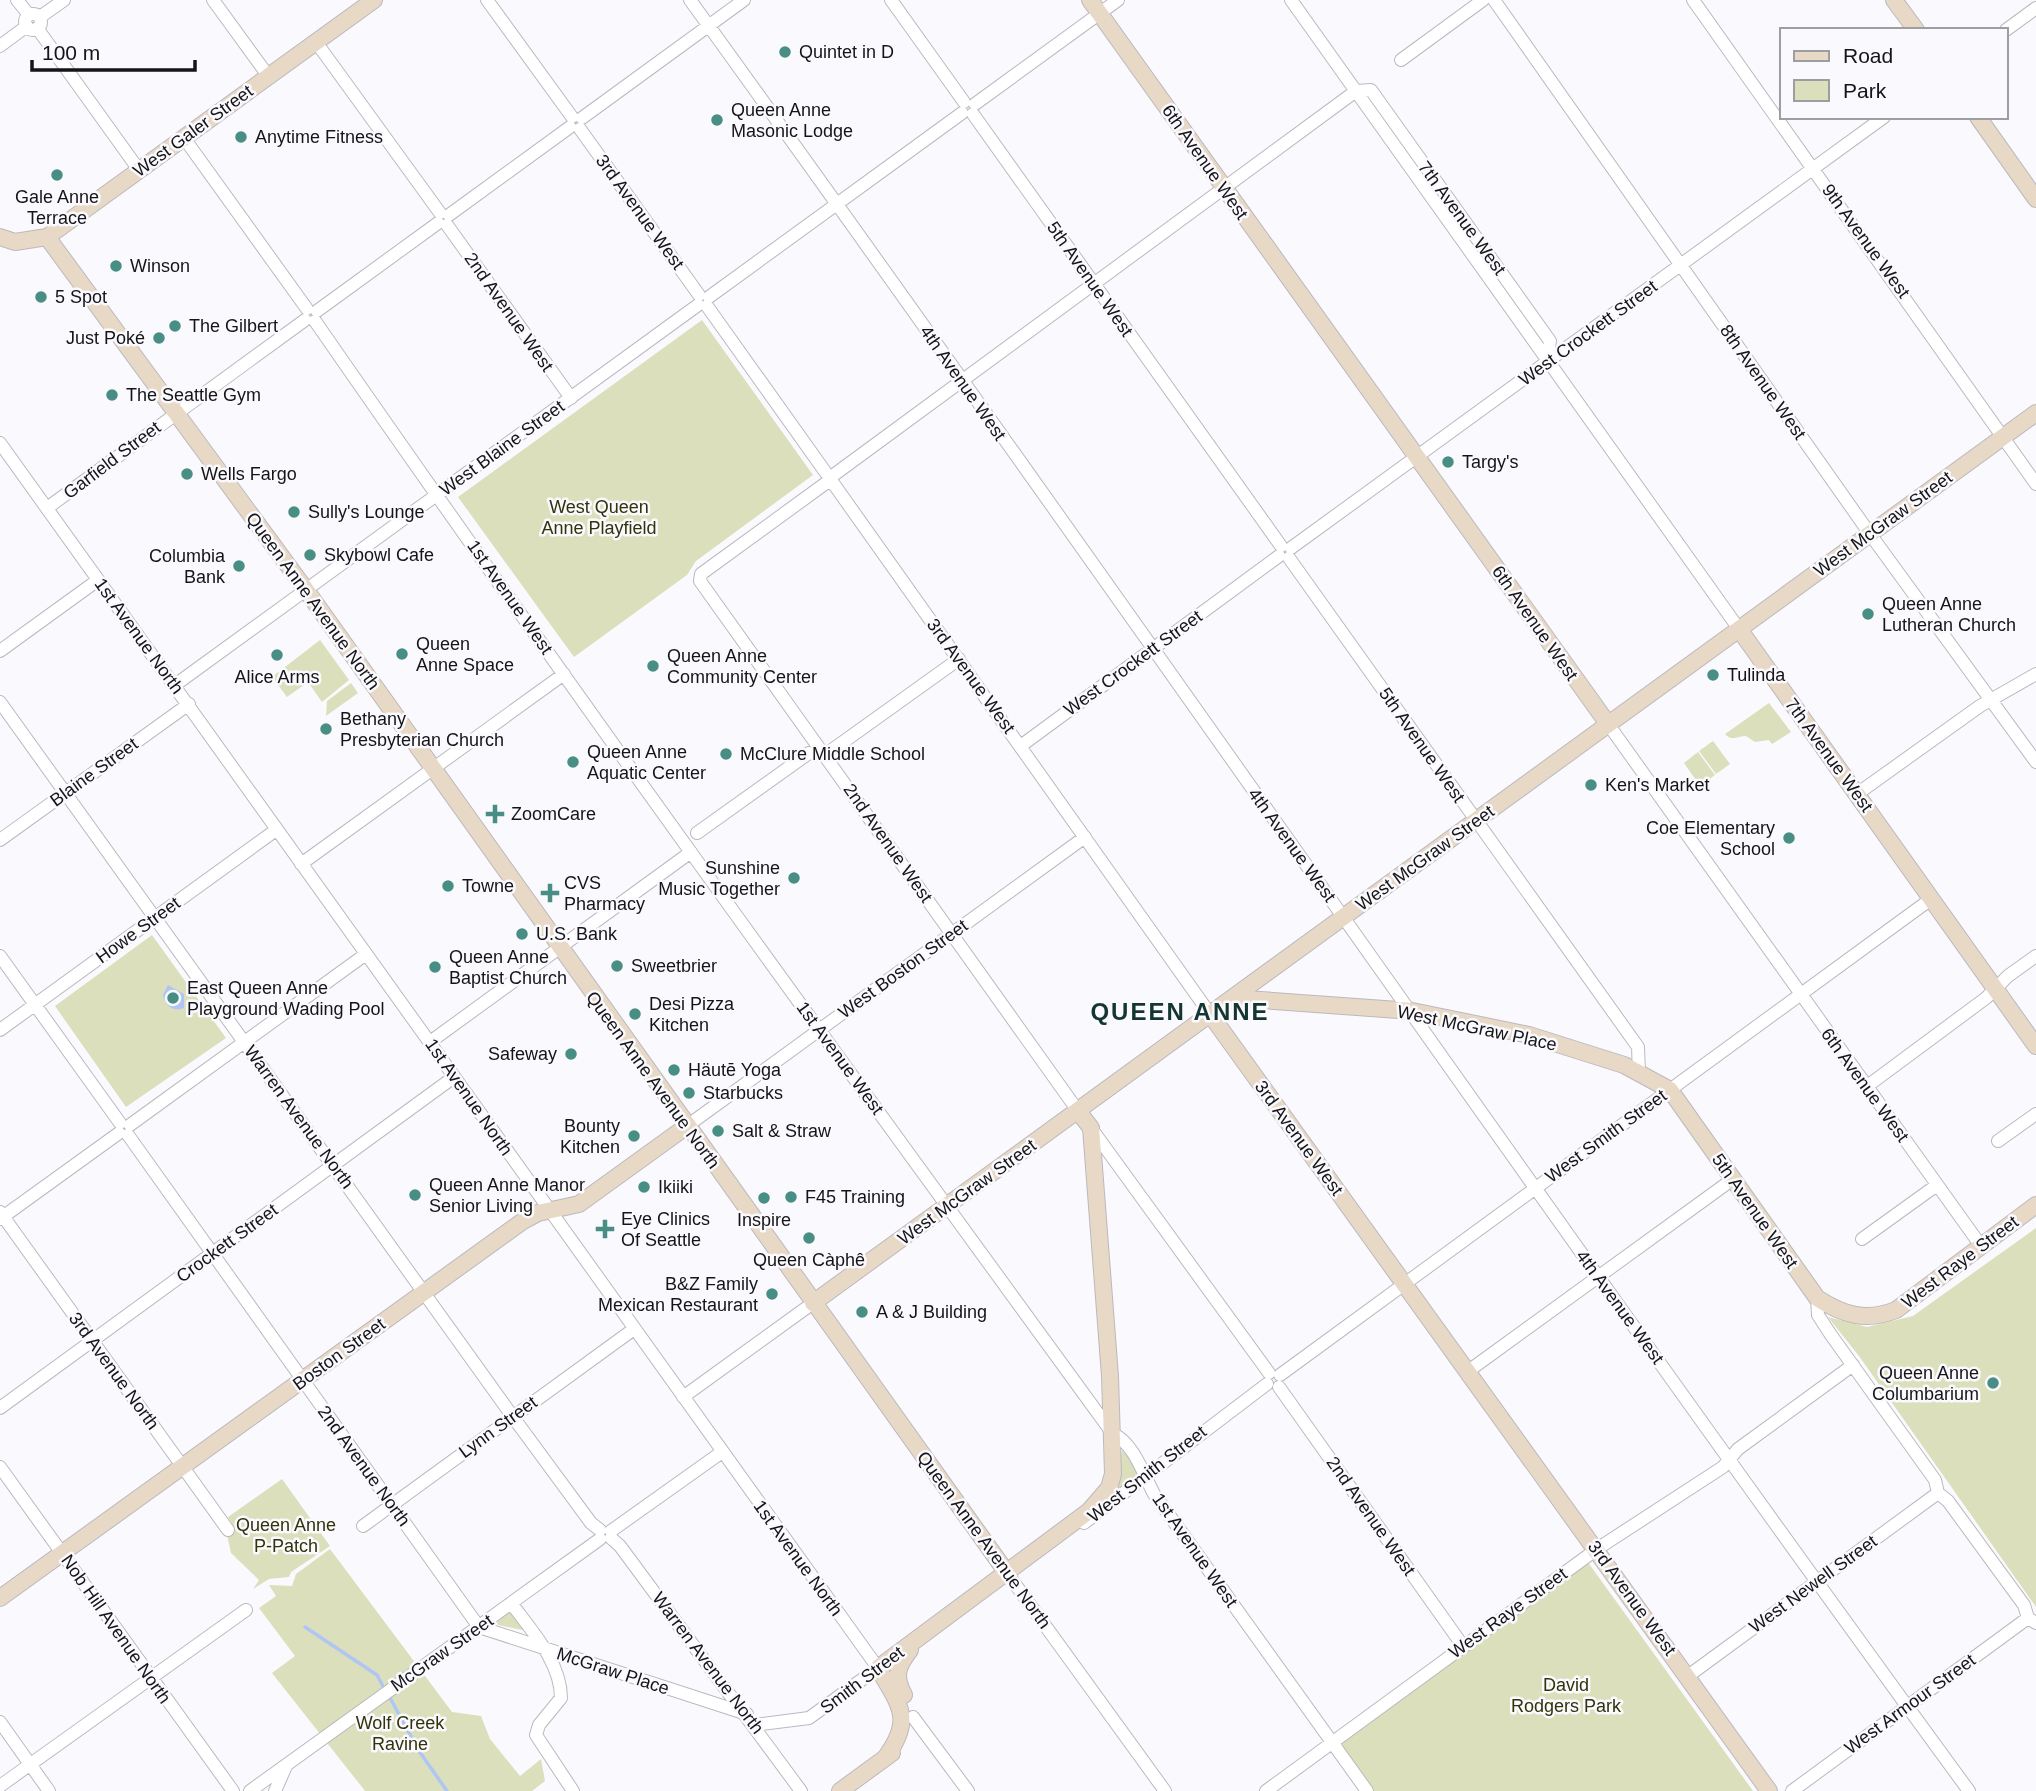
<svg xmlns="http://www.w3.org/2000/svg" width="2036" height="1791" viewBox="0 0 2036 1791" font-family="Helvetica,sans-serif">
<rect width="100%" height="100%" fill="#faf9fe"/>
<path fill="#dcdfbb" d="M702 320 813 475 696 561 687 575 574 657 458 497Z
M320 640 349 680 322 702 308 682 287 697 272 677Z
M351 683 358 693 326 716 327 701Z
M1769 703 1791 732 1772 744 1769 740 1755 742 1746 736C1738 736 1732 742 1725 734Z
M1713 741 1730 764 1716 774 1699 751Z
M1698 752 1715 775 1700 786 1684 763Z
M152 935 226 1038 126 1107 55 1006Z
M2036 1228V1607L1859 1356 1828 1317 1867 1327 1913 1316Z
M1122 1450 1140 1472 1138 1479 1117 1491Z
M282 1479 330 1546 291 1572 289 1577 269 1579 253 1589 259 1580 231 1553 227 1535 233 1525 228 1517Z
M330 1549 452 1712 481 1716 490 1739 520 1776 541 1759 545 1781 532 1791H365L272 1673 295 1656 259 1608 276 1596 269 1585 292 1586 296 1574Z
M1587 1561 1753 1791H1372L1340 1744Z
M511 1610 527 1631 498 1625 497 1622Z"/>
<path fill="#afc6f4" d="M168 985 184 994V1008C172 1012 166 1006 163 995Z"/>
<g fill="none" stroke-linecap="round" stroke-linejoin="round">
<path stroke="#afc6f4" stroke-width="3.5" d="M305 1627 377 1675 385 1690
M389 1696 419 1751 447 1791"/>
<defs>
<path id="street" d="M17 0 29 15
M213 0 269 77
M487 0 572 117
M690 0C1120 594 1536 1199 1969 1791
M891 0 964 102
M1291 0 1739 629
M1494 0 1870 534 2036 762
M1693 0 2036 484
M25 22a8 8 0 1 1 16 0a8 8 0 1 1-16 0Z
M40 17 64 0
M37 28 139 170
M2006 30 2036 8
M316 42 440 213
M0 46 27 26
M1401 60 1483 0
M1356 91 1371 90 1550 341 1547 363
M975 104 1118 0
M973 114 1281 546
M582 118 744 0
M580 129 699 295
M184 138 307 309
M449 215 570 127
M447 225 571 398
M709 297 962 113
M707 306 826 473
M317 311 438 223
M315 321C575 696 844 1065 1113 1434 1134 1443 1144 1476 1154 1494L1367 1791
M0 443 878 1668 809 1718 754 1725
M835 474 1356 91
M826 483 701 574 700 581 1078 1111
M833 483 1210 1014
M47 508 305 320
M1291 548 1884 117
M1289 558 1638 1047 1639 1073
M0 651 98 580
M175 685 698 305
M0 702 513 1417 591 1523 600 1530
M1608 724 1981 1246
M1022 745 1279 556
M825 755 959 659
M1857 794 1980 706 2036 674
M697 833 809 753
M0 840 189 704
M301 864 564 674
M0 956 120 1123
M0 1030 276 830
M430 1042 691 852
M1866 1087 1986 998 2008 976 2036 956
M130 1125 366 954
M687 1126 1085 837
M1091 1128 1269 1373
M128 1135 479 1627
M1998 1141 2036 1114
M0 1212 228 1530
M0 1219 119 1133
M1862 1239 1937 1185
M1817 1298 1818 1315 1831 1335 1935 1480 1938 1493 1948 1501 2024 1605 2028 1618 2036 1623
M1467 1372 1733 1179
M1280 1375 1931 899
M1279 1387 1463 1646
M683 1397 813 1303
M0 1408 454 1077
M0 1467 233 1791
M1084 1523 1267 1384
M363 1526 634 1329
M611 1531 722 1452
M611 1538 620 1546 801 1791
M1007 1573 1165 1791
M511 1603C531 1630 561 1662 561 1698L539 1725 536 1735 573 1791
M479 1627 747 1714
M1688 1676 1938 1493
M913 1717 968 1791
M0 1722 49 1791
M0 1786 246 1610
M250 1791 600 1539
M275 1791 286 1766
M1266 1791 1597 1549 1723 1467 1738 1449 1853 1365
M1792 1791 2028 1618"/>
<path id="secondary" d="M1090 0 1608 724
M1894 0 1916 30
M1978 117 2036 199
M0 237 15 242 47 237 374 0
M47 237 306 590 1007 1573
M1739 629 2036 1046
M1233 998 1412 1011 1529 1035 1624 1065 1670 1090 1817 1298C1843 1315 1866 1322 1896 1310L2036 1205
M1210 1014 1769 1791
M813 1303 2036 413
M0 1598 523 1221 538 1213 579 1204 687 1126
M904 1695C894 1676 897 1667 910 1650
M885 1758C914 1719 900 1706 878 1668L1089 1511 1109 1488 1113 1474 1110 1376 1091 1128 1078 1111
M840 1791 892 1753"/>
</defs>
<use href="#street" stroke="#bbb9bf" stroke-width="14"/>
<use href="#secondary" stroke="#bbb9bf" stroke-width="18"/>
<use href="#street" stroke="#fff" stroke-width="12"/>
<use href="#secondary" stroke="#e7d9c5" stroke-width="16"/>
</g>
<g fill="#488e84" stroke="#faf9fe" stroke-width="2.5">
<circle cx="785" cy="52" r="7"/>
<circle cx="717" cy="120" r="7"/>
<circle cx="241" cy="137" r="7"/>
<circle cx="57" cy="175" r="7"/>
<circle cx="116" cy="266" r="7"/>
<circle cx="41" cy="297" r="7"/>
<circle cx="175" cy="326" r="7"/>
<circle cx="159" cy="338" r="7"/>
<circle cx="112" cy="395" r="7"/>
<circle cx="1448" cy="462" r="7"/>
<circle cx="187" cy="474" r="7"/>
<circle cx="294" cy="512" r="7"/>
<circle cx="310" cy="555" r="7"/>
<circle cx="239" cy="566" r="7"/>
<circle cx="1868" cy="614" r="7"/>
<circle cx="402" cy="654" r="7"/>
<circle cx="277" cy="655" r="7"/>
<circle cx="653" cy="666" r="7"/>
<circle cx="1713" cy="675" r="7"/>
<circle cx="326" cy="729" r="7"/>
<circle cx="726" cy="754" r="7"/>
<circle cx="573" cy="762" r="7"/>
<circle cx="1591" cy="785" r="7"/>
<path d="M491.5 803.5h7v7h7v7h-7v7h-7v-7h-7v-7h7z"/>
<circle cx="1789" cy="838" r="7"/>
<circle cx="794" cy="878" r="7"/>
<circle cx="448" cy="886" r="7"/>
<path d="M546.5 882.5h7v7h7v7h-7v7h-7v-7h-7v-7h7z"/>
<circle cx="522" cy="934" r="7"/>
<circle cx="617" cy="966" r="7"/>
<circle cx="435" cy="967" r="7"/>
<circle cx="173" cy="998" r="7"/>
<circle cx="635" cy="1014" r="7"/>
<circle cx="571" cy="1054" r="7"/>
<circle cx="674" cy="1070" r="7"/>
<circle cx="689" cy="1093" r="7"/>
<circle cx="718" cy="1131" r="7"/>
<circle cx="634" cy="1136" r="7"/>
<circle cx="644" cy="1187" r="7"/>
<circle cx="415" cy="1195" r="7"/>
<circle cx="791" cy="1197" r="7"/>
<circle cx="764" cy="1198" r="7"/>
<path d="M601.5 1218.5h7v7h7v7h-7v7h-7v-7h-7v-7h7z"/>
<circle cx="809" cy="1238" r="7"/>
<circle cx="772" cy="1294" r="7"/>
<circle cx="862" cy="1312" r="7"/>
<circle cx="1993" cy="1383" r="7"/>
</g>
<g text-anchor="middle" stroke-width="5" stroke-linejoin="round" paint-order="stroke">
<g font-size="18" fill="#151416" stroke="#faf9fe" text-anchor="start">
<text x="799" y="58">Quintet in D</text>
<text x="731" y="116">Queen Anne<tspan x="731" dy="21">Masonic Lodge</tspan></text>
<text x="255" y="143">Anytime Fitness</text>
<text x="57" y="203" text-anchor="middle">Gale Anne<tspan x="57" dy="21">Terrace</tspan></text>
<text x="130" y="272">Winson</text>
<text x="55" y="303">5 Spot</text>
<text x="189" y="332">The Gilbert</text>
<text x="145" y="344" text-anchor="end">Just Poké</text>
<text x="126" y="401">The Seattle Gym</text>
<text x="1462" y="468">Targy's</text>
<text x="201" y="480">Wells Fargo</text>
<text x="308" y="518">Sully's Lounge</text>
<text x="324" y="561">Skybowl Cafe</text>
<text x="225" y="562" text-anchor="end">Columbia<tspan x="225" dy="21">Bank</tspan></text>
<text x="1882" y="610">Queen Anne<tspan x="1882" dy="21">Lutheran Church</tspan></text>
<text x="416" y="650">Queen<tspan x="416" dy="21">Anne Space</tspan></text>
<text x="667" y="662">Queen Anne<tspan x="667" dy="21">Community Center</tspan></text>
<text x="1727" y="681">Tulinda</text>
<text x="277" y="683" text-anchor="middle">Alice Arms</text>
<text x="340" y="725">Bethany<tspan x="340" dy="21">Presbyterian Church</tspan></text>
<text x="587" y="758">Queen Anne<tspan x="587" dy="21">Aquatic Center</tspan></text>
<text x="740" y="760">McClure Middle School</text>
<text x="1605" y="791">Ken's Market</text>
<text x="511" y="820">ZoomCare</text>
<text x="1775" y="834" text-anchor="end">Coe Elementary<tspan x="1775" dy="21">School</tspan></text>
<text x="780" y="874" text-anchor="end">Sunshine<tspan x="780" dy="21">Music Together</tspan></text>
<text x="564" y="889">CVS<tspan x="564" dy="21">Pharmacy</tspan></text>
<text x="462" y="892">Towne</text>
<text x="536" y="940">U.S. Bank</text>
<text x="449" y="963">Queen Anne<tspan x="449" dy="21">Baptist Church</tspan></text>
<text x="631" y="972">Sweetbrier</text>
<text x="187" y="994">East Queen Anne<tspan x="187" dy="21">Playground Wading Pool</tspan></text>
<text x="649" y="1010">Desi Pizza<tspan x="649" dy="21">Kitchen</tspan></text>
<text x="557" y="1060" text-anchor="end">Safeway</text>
<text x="688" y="1076">Häutē Yoga</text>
<text x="703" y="1099">Starbucks</text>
<text x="620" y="1132" text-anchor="end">Bounty<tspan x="620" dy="21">Kitchen</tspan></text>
<text x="732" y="1137">Salt &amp; Straw</text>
<text x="429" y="1191">Queen Anne Manor<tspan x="429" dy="21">Senior Living</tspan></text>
<text x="658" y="1193">Ikiiki</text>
<text x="805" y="1203">F45 Training</text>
<text x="621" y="1225">Eye Clinics<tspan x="621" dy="21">Of Seattle</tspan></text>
<text x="764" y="1226" text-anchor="middle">Inspire</text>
<text x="809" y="1266" text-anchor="middle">Queen Càphê</text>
<text x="758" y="1290" text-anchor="end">B&amp;Z Family<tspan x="758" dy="21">Mexican Restaurant</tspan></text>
<text x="876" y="1318">A &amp; J Building</text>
<text x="1979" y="1379" text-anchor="end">Queen Anne<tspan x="1979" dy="21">Columbarium</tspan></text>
</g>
<g font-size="18" fill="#151416" stroke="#faf9fe">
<text transform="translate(193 131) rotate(-36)" y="6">West Galer Street</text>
<text transform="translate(1205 162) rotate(55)" y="6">6th Avenue West</text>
<text transform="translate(640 212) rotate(54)" y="6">3rd Avenue West</text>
<text transform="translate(1462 218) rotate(54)" y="6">7th Avenue West</text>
<text transform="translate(1866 241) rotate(54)" y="6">9th Avenue West</text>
<text transform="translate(1090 279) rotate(55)" y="6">5th Avenue West</text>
<text transform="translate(509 312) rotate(55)" y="6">2nd Avenue West</text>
<text transform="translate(1588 333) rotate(-36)" y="6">West Crockett Street</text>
<text transform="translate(1763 382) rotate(55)" y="6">8th Avenue West</text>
<text transform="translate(963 383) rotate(55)" y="6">4th Avenue West</text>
<text transform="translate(502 448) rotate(-36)" y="6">West Blaine Street</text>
<text transform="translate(112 460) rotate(-37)" y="6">Garfield Street</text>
<text transform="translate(1883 524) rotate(-36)" y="6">West McGraw Street</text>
<text transform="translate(510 597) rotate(55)" y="6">1st Avenue West</text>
<text transform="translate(313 601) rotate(54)" y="6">Queen Anne Avenue North</text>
<text transform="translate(1535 623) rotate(55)" y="6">6th Avenue West</text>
<text transform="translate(139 636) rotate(54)" y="6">1st Avenue North</text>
<text transform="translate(1133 663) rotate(-36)" y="6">West Crockett Street</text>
<text transform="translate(971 676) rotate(54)" y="6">3rd Avenue West</text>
<text transform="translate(1422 745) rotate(55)" y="6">5th Avenue West</text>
<text transform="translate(1829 755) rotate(54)" y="6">7th Avenue West</text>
<text transform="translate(94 772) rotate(-36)" y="6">Blaine Street</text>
<text transform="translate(888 843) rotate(55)" y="6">2nd Avenue West</text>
<text transform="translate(1292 845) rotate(54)" y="6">4th Avenue West</text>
<text transform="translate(1425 858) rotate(-36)" y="6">West McGraw Street</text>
<text transform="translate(138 930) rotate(-36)" y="6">Howe Street</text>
<text transform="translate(903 969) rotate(-36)" y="6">West Boston Street</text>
<text transform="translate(1477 1028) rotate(12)" y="6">West McGraw Place</text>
<text transform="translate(840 1058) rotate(54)" y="6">1st Avenue West</text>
<text transform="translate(653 1080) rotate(54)" y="6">Queen Anne Avenue North</text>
<text transform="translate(1865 1085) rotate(54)" y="6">6th Avenue West</text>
<text transform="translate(469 1097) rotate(55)" y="6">1st Avenue North</text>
<text transform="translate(299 1117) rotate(54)" y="6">Warren Avenue North</text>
<text transform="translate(1606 1136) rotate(-36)" y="6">West Smith Street</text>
<text transform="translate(1299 1138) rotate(54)" y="6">3rd Avenue West</text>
<text transform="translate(967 1192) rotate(-36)" y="6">West McGraw Street</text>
<text transform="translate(1755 1211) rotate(55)" y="6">5th Avenue West</text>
<text transform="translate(227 1243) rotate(-36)" y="6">Crockett Street</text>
<text transform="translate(1960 1262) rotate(-37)" y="6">West Raye Street</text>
<text transform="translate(1620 1307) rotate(54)" y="6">4th Avenue West</text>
<text transform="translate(339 1354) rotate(-36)" y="6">Boston Street</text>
<text transform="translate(114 1371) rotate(54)" y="6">3rd Avenue North</text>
<text transform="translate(498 1427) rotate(-36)" y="6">Lynn Street</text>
<text transform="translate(364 1466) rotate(54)" y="6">2nd Avenue North</text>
<text transform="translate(1147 1474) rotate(-38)" y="6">West Smith Street</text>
<text transform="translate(1371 1516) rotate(55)" y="6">2nd Avenue West</text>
<text transform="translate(984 1540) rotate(54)" y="6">Queen Anne Avenue North</text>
<text transform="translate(1195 1550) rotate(55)" y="6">1st Avenue West</text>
<text transform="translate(798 1558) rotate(54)" y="6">1st Avenue North</text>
<text transform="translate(1813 1584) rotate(-36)" y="6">West Newell Street</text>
<text transform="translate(1632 1598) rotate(54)" y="6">3rd Avenue West</text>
<text transform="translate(1508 1613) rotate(-36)" y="6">West Raye Street</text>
<text transform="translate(116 1629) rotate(55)" y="6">Nob Hill Avenue North</text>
<text transform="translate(442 1653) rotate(-35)" y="6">McGraw Street</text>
<text transform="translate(708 1663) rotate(53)" y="6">Warren Avenue North</text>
<text transform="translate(613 1671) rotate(18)" y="6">McGraw Place</text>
<text transform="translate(862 1680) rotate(-37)" y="6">Smith Street</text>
<text transform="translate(1910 1704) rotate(-36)" y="6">West Armour Street</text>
</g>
<g font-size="18" fill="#323309" stroke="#faf9fe">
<text x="599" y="513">West Queen<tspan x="599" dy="21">Anne Playfield</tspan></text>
<text x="286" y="1531">Queen Anne<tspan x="286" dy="21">P-Patch</tspan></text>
<text x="1566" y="1691">David<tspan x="1566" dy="21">Rodgers Park</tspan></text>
<text x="400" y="1729">Wolf Creek<tspan x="400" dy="21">Ravine</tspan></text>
</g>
<g font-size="24" font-weight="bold" letter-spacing="2" fill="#143631" stroke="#faf9fe">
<text x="1180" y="1020">QUEEN ANNE</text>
</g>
</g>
<rect x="1780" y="28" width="228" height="91" fill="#faf9fe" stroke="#9e9da1" stroke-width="2"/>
<rect x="1794" y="51" width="35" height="10" fill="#e7d9c5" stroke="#9e9da1" stroke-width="2"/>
<text x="1843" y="63" font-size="21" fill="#151416">Road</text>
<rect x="1794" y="80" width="35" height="21" fill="#dcdfbb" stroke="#9e9da1" stroke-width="2"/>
<text x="1843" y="98" font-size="21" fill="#151416">Park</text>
<path d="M32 60v10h163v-10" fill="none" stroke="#151416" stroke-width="3.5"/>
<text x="42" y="60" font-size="21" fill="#151416" stroke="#faf9fe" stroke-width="5" paint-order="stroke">100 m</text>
</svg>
